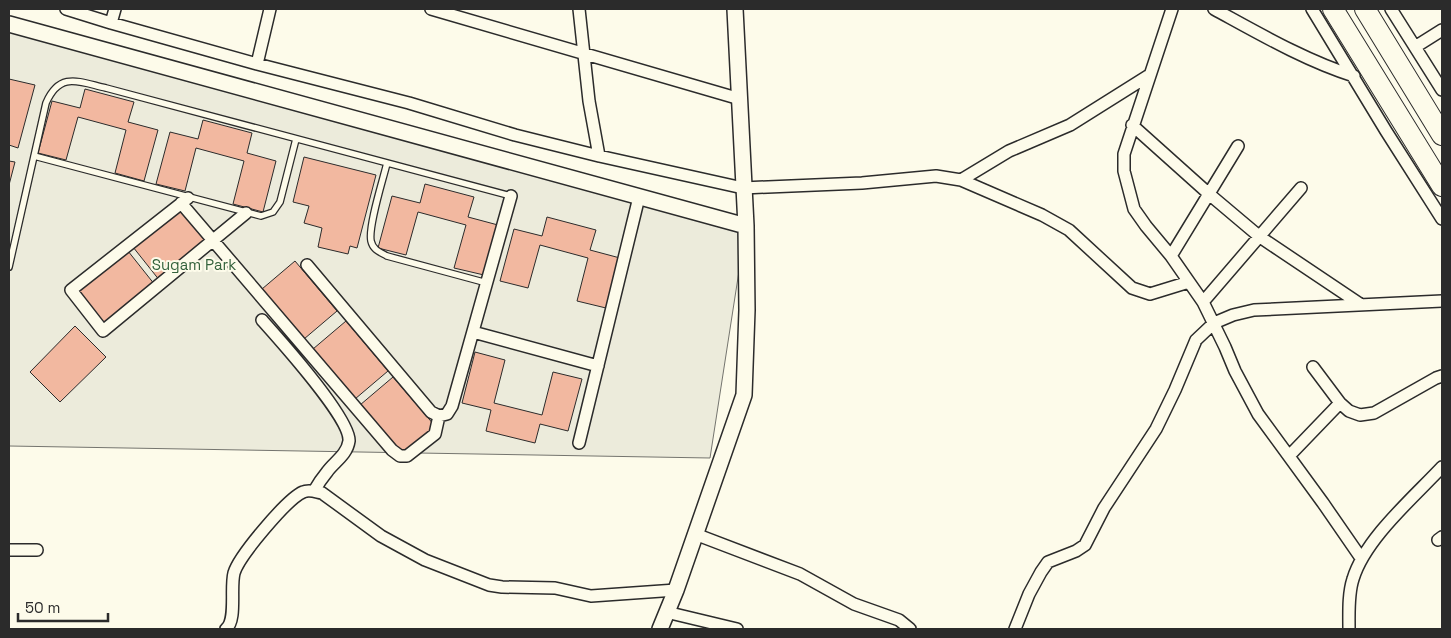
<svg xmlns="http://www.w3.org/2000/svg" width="1451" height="638" viewBox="0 0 1451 638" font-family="'Space Grotesk',sans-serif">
<rect width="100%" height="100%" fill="#fdfbea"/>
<path fill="#ecebdb" stroke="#74746e" d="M9 24 746 226 710 458 9 446Z"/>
<path fill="#f2b8a0" stroke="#2b2b2b" d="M9 79 35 85 18 148 9 145Z
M85 89 134 102 128 122 158 130 144 181 115 173 126 130 78 117 66 160 38 153 52 101 80 108Z
M203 120 252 133 247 153 276 161 263 212 233 204 244 161 196 148 185 191 156 184 170 132 198 139Z
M304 157 376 175 357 248 350 246 348 254 318 247 322 228 304 223 309 206 293 202Z
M9 161 15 162 9 185Z
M425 184 474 197 468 217 498 225 484 275 454 268 466 225 418 212 406 255 378 248 392 196 420 203Z
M183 207 210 241 160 281 133 247Z
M547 217 596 230 590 250 620 258 606 308 577 301 588 258 540 245 528 288 500 281 514 229 542 236Z
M128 251 155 285 104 325 77 291Z
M295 261 337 311 304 339 262 289Z
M346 321 388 371 355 399 313 349Z
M75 326 106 357 60 402 30 372Z
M475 352 505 360 494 403 542 415 553 372 582 379 568 431 540 424 535 443 486 431 491 410 462 403Z
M393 377 435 426 402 454 360 405Z"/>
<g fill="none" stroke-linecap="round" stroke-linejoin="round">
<defs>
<path id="lane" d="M34 156 261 216 273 212 280 202 296 139
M387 163C383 180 368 226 371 241 373 250 380 252 387 256L487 283
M9 267 46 103C60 71 79 82 106 88L511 196"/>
<path id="street" d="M66 9 111 23 257 64 409 103 515 135 599 156 743 188 862 183 936 176 961 180 1042 215 1069 230 1132 288 1150 294 1189 282
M431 9 740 99
M579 9 589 101 599 156
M1172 9 1124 154V171L1134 209 1146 226 1171 256 1203 302 1225 347 1235 371 1258 414 1323 503 1361 558
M1214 9C1258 33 1306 61 1354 76
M1312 9 1386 131 1442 219
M1391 9 1442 90
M111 23 115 9
M1415 47 1442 30
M257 64 270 9
M1132 125 1209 194 1260 237 1360 304
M961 180 1009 151 1070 125 1148 76
M188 198 71 290 103 331 246 213
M181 203 392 450 400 456H407L435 434 439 416
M1171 256 1238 146
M307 265 431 412 439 416 447 414 452 406 511 196
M1203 302 1301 188
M262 320C279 339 351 419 349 441 347 455 334 462 327 472 322 478 318 484 314 491
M473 332 598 366
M1313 367 1340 403 1349 411 1360 415 1374 413 1436 378 1442 376
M579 443 639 197
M1289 456 1340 403
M695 534 800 574 854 604 899 620 910 629
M1438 540 1442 537
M9 550H37
M666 612 737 629
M226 629C237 620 230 588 234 573 239 556 287 499 303 492 309 489 316 492 322 493L381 536 425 560 489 585 502 587 555 588 591 596 676 590
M1015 629 1029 594 1041 572 1048 562 1076 551 1085 545 1104 508 1156 429 1175 390 1196 340 1214 323 1233 315 1254 310 1442 301
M1349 629C1349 613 1348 594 1353 579 1365 539 1413 498 1442 467"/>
<path id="secondary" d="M9 24 746 226
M660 629 676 590 744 395 747 310 746 226 735 9"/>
<path id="highway" d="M1333 9 1442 186
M1365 9 1442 135"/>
</defs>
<use href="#lane" stroke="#2b2b2b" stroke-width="8"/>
<use href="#street" stroke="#2b2b2b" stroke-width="14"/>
<use href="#secondary" stroke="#2b2b2b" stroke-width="18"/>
<use href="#highway" stroke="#2b2b2b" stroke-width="22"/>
<use href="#lane" stroke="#fdfbea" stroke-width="5.5"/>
<use href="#street" stroke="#fdfbea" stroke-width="11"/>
<use href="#secondary" stroke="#fdfbea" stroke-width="15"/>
<use href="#highway" stroke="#fdfbea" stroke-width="20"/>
</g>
<g text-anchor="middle" stroke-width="4" stroke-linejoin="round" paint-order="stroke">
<g font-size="15" fill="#34623c" stroke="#fdfbea">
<text x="194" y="270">Sugam Park</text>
</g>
</g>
<rect width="1451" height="638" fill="none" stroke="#2b2b2b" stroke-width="20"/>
<path d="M18 613v8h90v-8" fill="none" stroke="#2b2b2b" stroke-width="2.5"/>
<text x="25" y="613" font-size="15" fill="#2b2b2b" stroke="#fdfbea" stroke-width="4" paint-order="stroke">50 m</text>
</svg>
